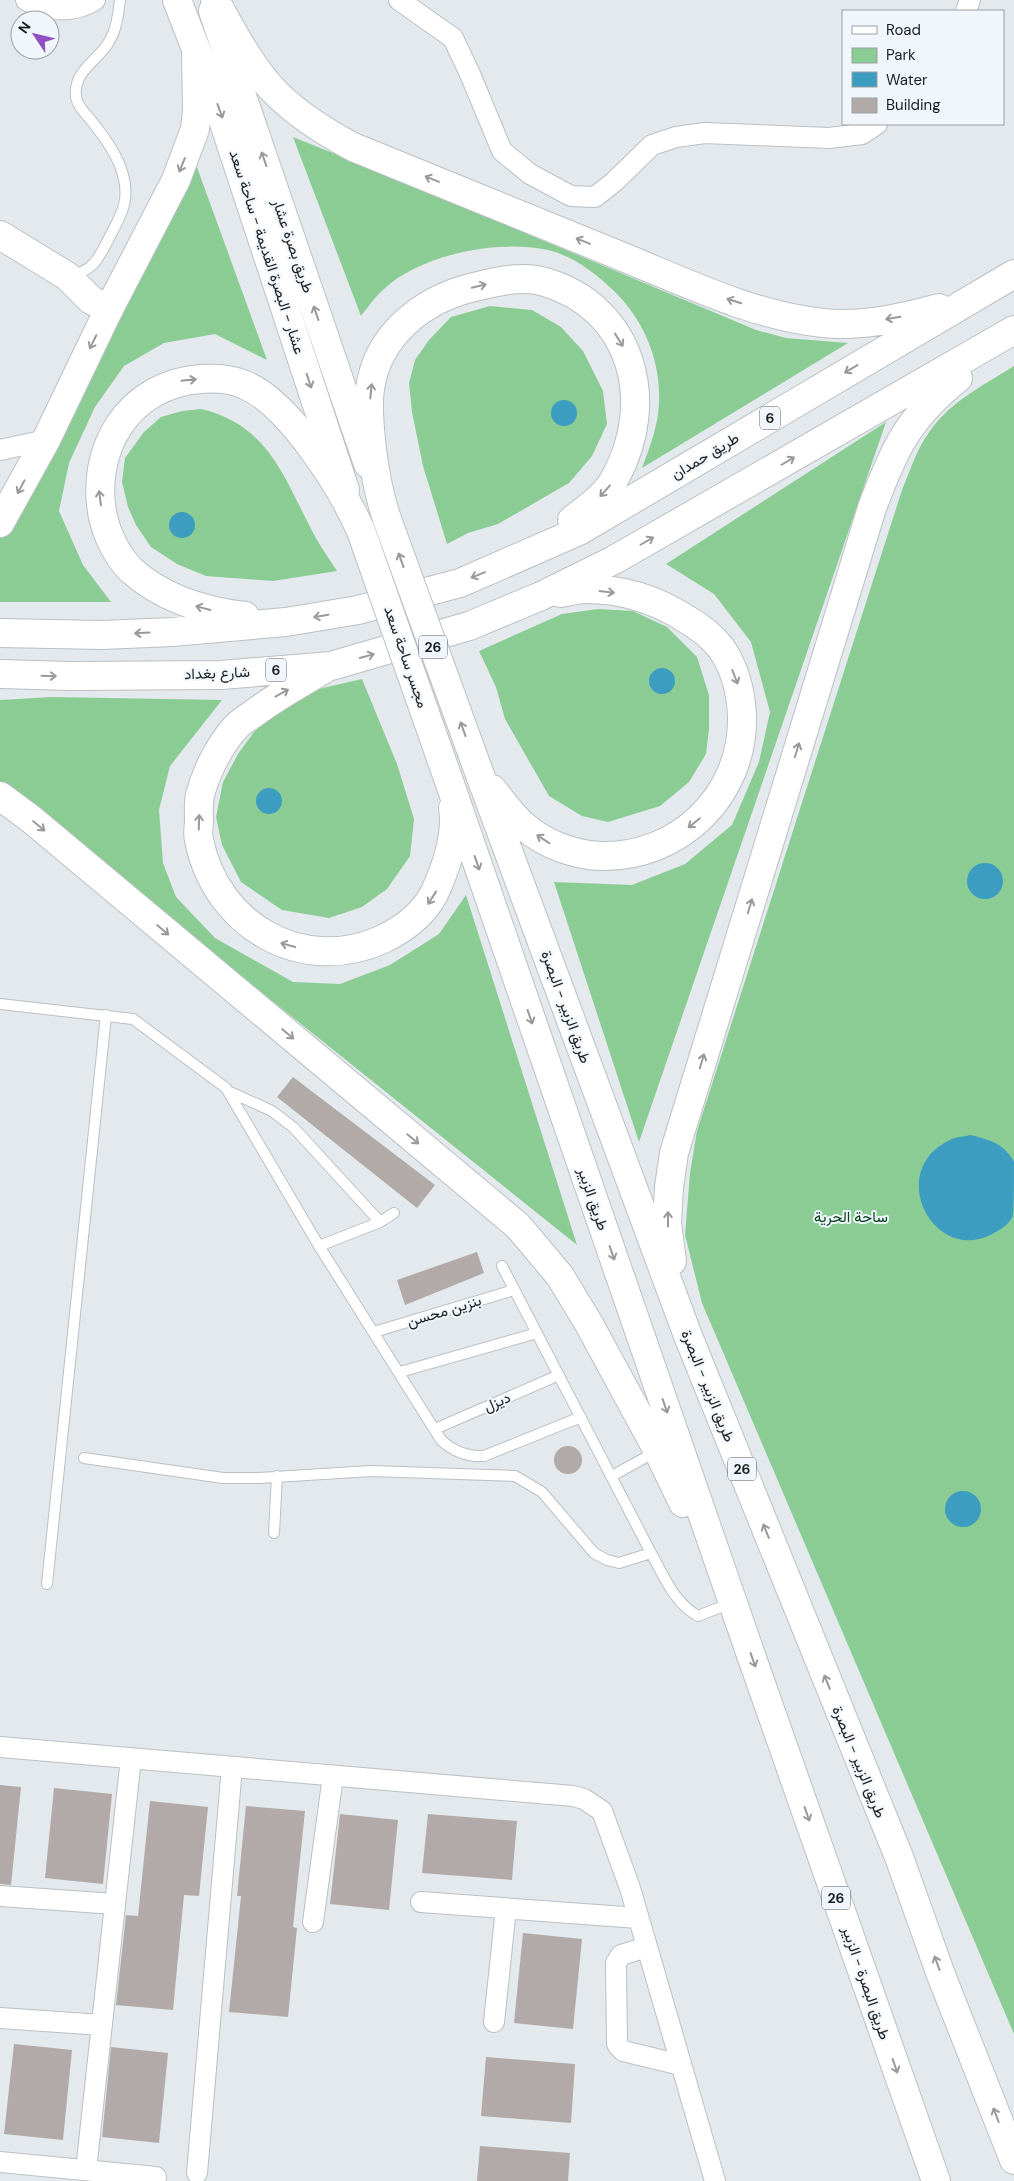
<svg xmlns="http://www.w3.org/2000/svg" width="1014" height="2181" viewBox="0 0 1014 2181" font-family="'DM Sans',Vazirmatn,sans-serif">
<rect width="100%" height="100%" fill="#e3e9ed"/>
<path fill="#8bcc95" d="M293 137 390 176 756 330 786 338 848 343 642 468C650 447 658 426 659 403 661 361 644 320 614 291 594 272 571 254 543 249 495 240 419 255 383 290 375 297 368 307 361 316Z
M194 159 267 360 215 334 164 343 124 366 95 407 69 463 59 511 83 565 111 602H0V535Z
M490 306 532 310 561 327 583 351 603 391 607 424 592 456 569 483 498 524 468 533 447 544 423 466 412 412 409 383 415 360 429 340 451 317Z
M1014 366V2034L702 1303 685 1235 690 1173 697 1131 902 490C910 471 917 448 930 431 951 401 984 385 1014 366Z
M201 409C272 426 285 482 316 538 322 549 330 560 337 571L273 581 206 576 177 564 151 547 136 525 128 507 122 482 125 458 144 432 161 417 182 411Z
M886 422 639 1142 554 882 632 885 685 864 732 825 759 762 770 712 751 642 714 594 666 564Z
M598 609 633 611 667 627 697 657 709 695V729L706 754 689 782 660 806 608 822 582 816 549 796 505 719 496 687 479 651 562 614Z
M362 679 397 764 414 819 410 856 387 889 362 907 329 918 282 910 241 882 222 845 216 817 223 782 238 754 254 732 276 712 314 690Z
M52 697 222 700 170 766 159 810 163 863 176 897 215 938 293 982 340 984 390 965 439 934 466 895 577 1245 0 783V700Z"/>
<path fill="#3c9dc1" d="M551 413a13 13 0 1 1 26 0a13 13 0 1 1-26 0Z
M169 525a13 13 0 1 1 26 0a13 13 0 1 1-26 0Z
M649 681a13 13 0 1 1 26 0a13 13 0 1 1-26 0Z
M256 801a13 13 0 1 1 26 0a13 13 0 1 1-26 0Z
M967 881a18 18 0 1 1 36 0a18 18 0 1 1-36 0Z
M970 1135C988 1139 1005 1144 1014 1162 1014 1172 1014 1208 1013 1215 1010 1224 1001 1229 994 1233 935 1267 885 1173 948 1141 954 1137 963 1137 970 1135Z
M945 1509a18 18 0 1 1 36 0a18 18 0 1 1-36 0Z"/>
<path fill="#b1aaa8" d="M293 1077 435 1185 417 1208 277 1097Z
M477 1252 484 1273 405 1305 397 1280Z
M554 1460a14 14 0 1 1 28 0a14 14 0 1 1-28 0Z
M0 1785 21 1787 11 1885 0 1884Z
M54 1788 112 1794 103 1884 45 1878Z
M150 1801 208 1807 199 1896 184 1895 173 2010 116 2005 126 1915 138 1916Z
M246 1806 305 1811 293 1927 297 1928 288 2017 229 2012 241 1896H237Z
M340 1814 398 1820 389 1910 330 1904Z
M428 1814 517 1821 512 1880 422 1873Z
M523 1933 582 1939 573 2029 514 2023Z
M14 2044 72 2050 63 2140 4 2134Z
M111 2047 168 2053 159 2143 102 2137Z
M486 2057 575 2064 571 2123 481 2116Z
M480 2146 570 2153 568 2181H477Z"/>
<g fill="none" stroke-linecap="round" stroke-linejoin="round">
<defs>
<path id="lane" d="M70 276C93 271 99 258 109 238 115 226 123 214 125 200 129 170 108 141 90 119 82 110 74 102 76 89 78 68 101 58 110 40 117 28 118 14 120 0
M0 1004 133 1019 226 1088 319 1246 441 1440C454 1452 467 1457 484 1456L581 1417
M230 1092 272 1111 294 1128 380 1222
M319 1246 380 1222 394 1213
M502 1266 651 1553C664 1576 674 1603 698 1616L731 1603
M374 1332 514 1290
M400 1372 537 1333
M435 1429 559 1375
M84 1458 223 1478H259L371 1471 515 1476 542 1492 594 1553 607 1560 619 1563 651 1553
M612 1476 657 1451
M274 1533 277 1476
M47 1584 106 1015"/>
<path id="street" d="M26 0C45 12 76 13 95 0
M399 0 453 38 470 74 502 151 530 174 571 196 595 197 614 182 652 145 676 137 705 133 829 138 862 134 877 124
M966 11 970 0
M0 450 46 440
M0 1747 573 1796 584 1799 602 1811 630 1888 715 2181
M0 1896 115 1904
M421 1902 638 1918
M313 1922 333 1776
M647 1947 621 1955 616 1963 617 2044 623 2051 681 2065
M0 2018 102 2025
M494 2022 506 1908
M0 2162 156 2177
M86 2170 131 1758
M197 2173 232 1767"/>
<path id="secondary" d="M0 235 67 276 91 300 109 309"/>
<path id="primary" d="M177 0 221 114 345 490
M213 11 368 464"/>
<path id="highway" d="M215 0C231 29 253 71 277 94 299 116 325 132 353 147 443 184 533 220 623 257 687 283 754 316 823 323 862 327 902 318 939 308
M387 519C379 496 375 474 372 449 370 430 367 408 370 389 377 336 421 301 470 288 495 282 519 275 545 282 633 308 657 402 615 478 606 496 587 508 572 520
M0 523 46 440 109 309 176 180 195 129 197 111 196 49
M245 616C203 611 163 599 131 570 117 556 107 535 103 517 89 449 129 384 201 379 215 378 232 379 245 385 290 404 342 488 361 531
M0 633 102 635 172 632 286 622 358 610 460 583 579 531 1014 274
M323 670C299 684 275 697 253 714 247 718 239 723 235 728 219 746 206 772 200 795 198 803 199 813 199 821 199 827 197 834 199 840 216 926 303 976 383 939 408 927 428 911 438 885 448 861 457 834 453 808
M0 674 71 676 221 675 331 666 469 626 541 596 614 560 1014 330
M480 775 688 1336 899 1857 941 1975 1014 2160
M450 784 752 1658 936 2181
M492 789C502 801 512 816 524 826 544 844 574 855 601 856 679 858 744 795 742 716 741 692 735 668 721 648 711 635 697 625 683 617 654 599 620 589 586 589 577 589 568 592 560 593
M0 796 31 819 518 1226 560 1276 589 1324 658 1451 683 1503
M672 1261 667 1223 669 1187 674 1153 872 508C894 449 908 418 958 378"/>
</defs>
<use href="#lane" stroke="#bac0c5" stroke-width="12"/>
<use href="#street" stroke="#bac0c5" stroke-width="22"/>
<use href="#secondary" stroke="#bac0c5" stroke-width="30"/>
<use href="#primary" stroke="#bac0c5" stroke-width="30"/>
<use href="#highway" stroke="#bac0c5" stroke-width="30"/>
<use href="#lane" stroke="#fff" stroke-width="10"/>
<use href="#street" stroke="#fff" stroke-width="20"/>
<use href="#secondary" stroke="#fff" stroke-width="28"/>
<use href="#primary" stroke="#fff" stroke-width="28"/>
<use href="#highway" stroke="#fff" stroke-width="28"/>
<defs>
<path id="highway-bridge" d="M387 519 480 775
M361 531 450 784"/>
</defs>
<use href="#highway-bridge" stroke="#bac0c5" stroke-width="30" stroke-linecap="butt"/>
<use href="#highway-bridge" stroke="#fff" stroke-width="28"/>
</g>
<defs><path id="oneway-shaft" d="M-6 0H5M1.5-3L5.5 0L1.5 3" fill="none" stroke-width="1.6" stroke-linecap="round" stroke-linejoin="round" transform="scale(1.25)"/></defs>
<g stroke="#98999a">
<use href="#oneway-shaft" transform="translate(220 111) rotate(70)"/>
<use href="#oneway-shaft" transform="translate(264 159) rotate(-109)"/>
<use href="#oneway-shaft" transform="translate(182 165) rotate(112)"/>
<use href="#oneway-shaft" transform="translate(432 179) rotate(-158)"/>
<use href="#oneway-shaft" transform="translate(583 241) rotate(-158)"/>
<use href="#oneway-shaft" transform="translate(479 286) rotate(-14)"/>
<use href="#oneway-shaft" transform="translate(734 301) rotate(-162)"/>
<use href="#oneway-shaft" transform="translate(316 313) rotate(-109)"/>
<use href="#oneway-shaft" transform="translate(893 318) rotate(171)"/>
<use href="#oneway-shaft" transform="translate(619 340) rotate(58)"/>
<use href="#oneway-shaft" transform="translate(93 342) rotate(116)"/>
<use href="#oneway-shaft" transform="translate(851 369) rotate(149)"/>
<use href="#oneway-shaft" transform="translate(189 380) rotate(-6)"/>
<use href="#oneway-shaft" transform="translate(309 381) rotate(72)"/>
<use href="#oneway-shaft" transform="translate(371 391) rotate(-84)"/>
<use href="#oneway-shaft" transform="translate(788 461) rotate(-30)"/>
<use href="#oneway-shaft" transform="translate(21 487) rotate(118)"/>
<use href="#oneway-shaft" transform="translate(605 491) rotate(132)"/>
<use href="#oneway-shaft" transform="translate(100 498) rotate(-97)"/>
<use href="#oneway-shaft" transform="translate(647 541) rotate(-30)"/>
<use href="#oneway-shaft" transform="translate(401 560) rotate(-110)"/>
<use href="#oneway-shaft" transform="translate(478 575) rotate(158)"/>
<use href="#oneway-shaft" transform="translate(607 592) rotate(7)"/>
<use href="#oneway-shaft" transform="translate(203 608) rotate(-165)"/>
<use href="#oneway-shaft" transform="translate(321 616) rotate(170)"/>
<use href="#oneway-shaft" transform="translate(142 633) rotate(177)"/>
<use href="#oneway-shaft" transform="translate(367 656) rotate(-15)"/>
<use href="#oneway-shaft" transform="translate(49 676) rotate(2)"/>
<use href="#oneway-shaft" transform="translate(735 677) rotate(69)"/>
<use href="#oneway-shaft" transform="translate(282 693) rotate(-29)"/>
<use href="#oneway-shaft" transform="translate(463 729) rotate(-110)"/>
<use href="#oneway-shaft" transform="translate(797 750) rotate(-73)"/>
<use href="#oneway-shaft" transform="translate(199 822) rotate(-88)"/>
<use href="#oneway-shaft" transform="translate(694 823) rotate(141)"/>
<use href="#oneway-shaft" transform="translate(39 826) rotate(40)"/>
<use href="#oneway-shaft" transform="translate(543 839) rotate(-147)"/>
<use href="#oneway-shaft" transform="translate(477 863) rotate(71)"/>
<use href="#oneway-shaft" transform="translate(432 898) rotate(122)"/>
<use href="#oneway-shaft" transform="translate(750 906) rotate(-73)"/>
<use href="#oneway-shaft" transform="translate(163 930) rotate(40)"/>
<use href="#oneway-shaft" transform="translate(288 945) rotate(-165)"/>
<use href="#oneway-shaft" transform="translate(530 1017) rotate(71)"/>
<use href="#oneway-shaft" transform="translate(288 1034) rotate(40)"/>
<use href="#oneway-shaft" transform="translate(702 1061) rotate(-73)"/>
<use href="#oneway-shaft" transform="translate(413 1139) rotate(40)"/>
<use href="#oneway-shaft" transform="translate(668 1219) rotate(-90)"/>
<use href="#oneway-shaft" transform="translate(612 1253) rotate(71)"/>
<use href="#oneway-shaft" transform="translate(665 1406) rotate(71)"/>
<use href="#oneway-shaft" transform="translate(766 1531) rotate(-112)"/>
<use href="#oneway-shaft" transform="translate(753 1660) rotate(71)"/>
<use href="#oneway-shaft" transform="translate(827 1682) rotate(-112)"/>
<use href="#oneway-shaft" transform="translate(807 1814) rotate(71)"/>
<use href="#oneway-shaft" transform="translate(937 1963) rotate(-110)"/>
<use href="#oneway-shaft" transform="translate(895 2066) rotate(71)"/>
<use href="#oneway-shaft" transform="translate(996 2115) rotate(-111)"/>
</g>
<g text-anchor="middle" stroke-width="4" stroke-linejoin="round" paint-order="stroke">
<g fill="#f0f6fb" stroke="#5b5e60" stroke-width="1">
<rect x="760" y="406.5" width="20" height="23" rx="4"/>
<rect x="419" y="635.5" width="28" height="23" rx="4"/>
<rect x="266" y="658.5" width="20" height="23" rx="4"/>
<rect x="728" y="1457.5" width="28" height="23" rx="4"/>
<rect x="822" y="1886.5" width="28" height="23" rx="4"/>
</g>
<g font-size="14" font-weight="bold" fill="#1b1d1e">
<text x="770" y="423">6</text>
<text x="433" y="652">26</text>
<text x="276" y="675">6</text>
<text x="742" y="1474">26</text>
<text x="836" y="1903">26</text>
</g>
<g font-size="15" fill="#1b1d1e" stroke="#f0f6fb">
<text transform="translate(293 246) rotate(71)" y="5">طريق بصرة عشار</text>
<text transform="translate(267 252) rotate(72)" y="5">عشار - البصرة القديمة - ساحة سعد</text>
<text transform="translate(705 456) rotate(-31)" y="5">طريق حمدان</text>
<text transform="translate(406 657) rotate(71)" y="5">مجسر ساحة سعد</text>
<text transform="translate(217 673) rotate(-2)" y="5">شارع بغداد</text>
<text transform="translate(566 1007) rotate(70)" y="5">طريق الزبير - البصرة</text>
<text transform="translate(593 1199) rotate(71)" y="5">طريق الزبير</text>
<text transform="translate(444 1311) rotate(-17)" y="5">بنزين محسن</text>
<text transform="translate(708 1386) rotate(68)" y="5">طريق الزبير - البصرة</text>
<text transform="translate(497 1402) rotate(-23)" y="5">ديزل</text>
<text transform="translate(859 1762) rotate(68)" y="5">طريق الزبير - البصرة</text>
<text transform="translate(866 1983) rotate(71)" y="5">طريق البصرة - الزبير</text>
</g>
<g font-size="15" fill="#004115" stroke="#f0f6fb">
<text x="851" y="1222">ساحة الحرية</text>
</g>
</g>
<rect x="842" y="10" width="162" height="115" fill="#f0f6fb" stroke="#9b9fa3"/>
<rect x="852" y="26" width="25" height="8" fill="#ffffff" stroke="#9b9fa3"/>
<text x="886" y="35" font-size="15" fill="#1b1d1e">Road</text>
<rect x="852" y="48" width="25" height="15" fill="#8bcc95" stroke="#9b9fa3"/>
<text x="886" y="60" font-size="15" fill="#1b1d1e">Park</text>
<rect x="852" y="72" width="25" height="15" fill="#3c9dc1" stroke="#9b9fa3"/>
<text x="886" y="85" font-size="15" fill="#1b1d1e">Water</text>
<rect x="852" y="98" width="25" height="15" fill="#b1aaa8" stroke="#9b9fa3"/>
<text x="886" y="110" font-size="15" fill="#1b1d1e">Building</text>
<g transform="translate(35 35) rotate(305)"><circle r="24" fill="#f0f6fb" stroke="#9b9fa3"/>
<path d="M0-4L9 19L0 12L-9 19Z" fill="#924fc4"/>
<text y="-8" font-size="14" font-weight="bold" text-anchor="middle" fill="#1b1d1e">N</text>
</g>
</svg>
